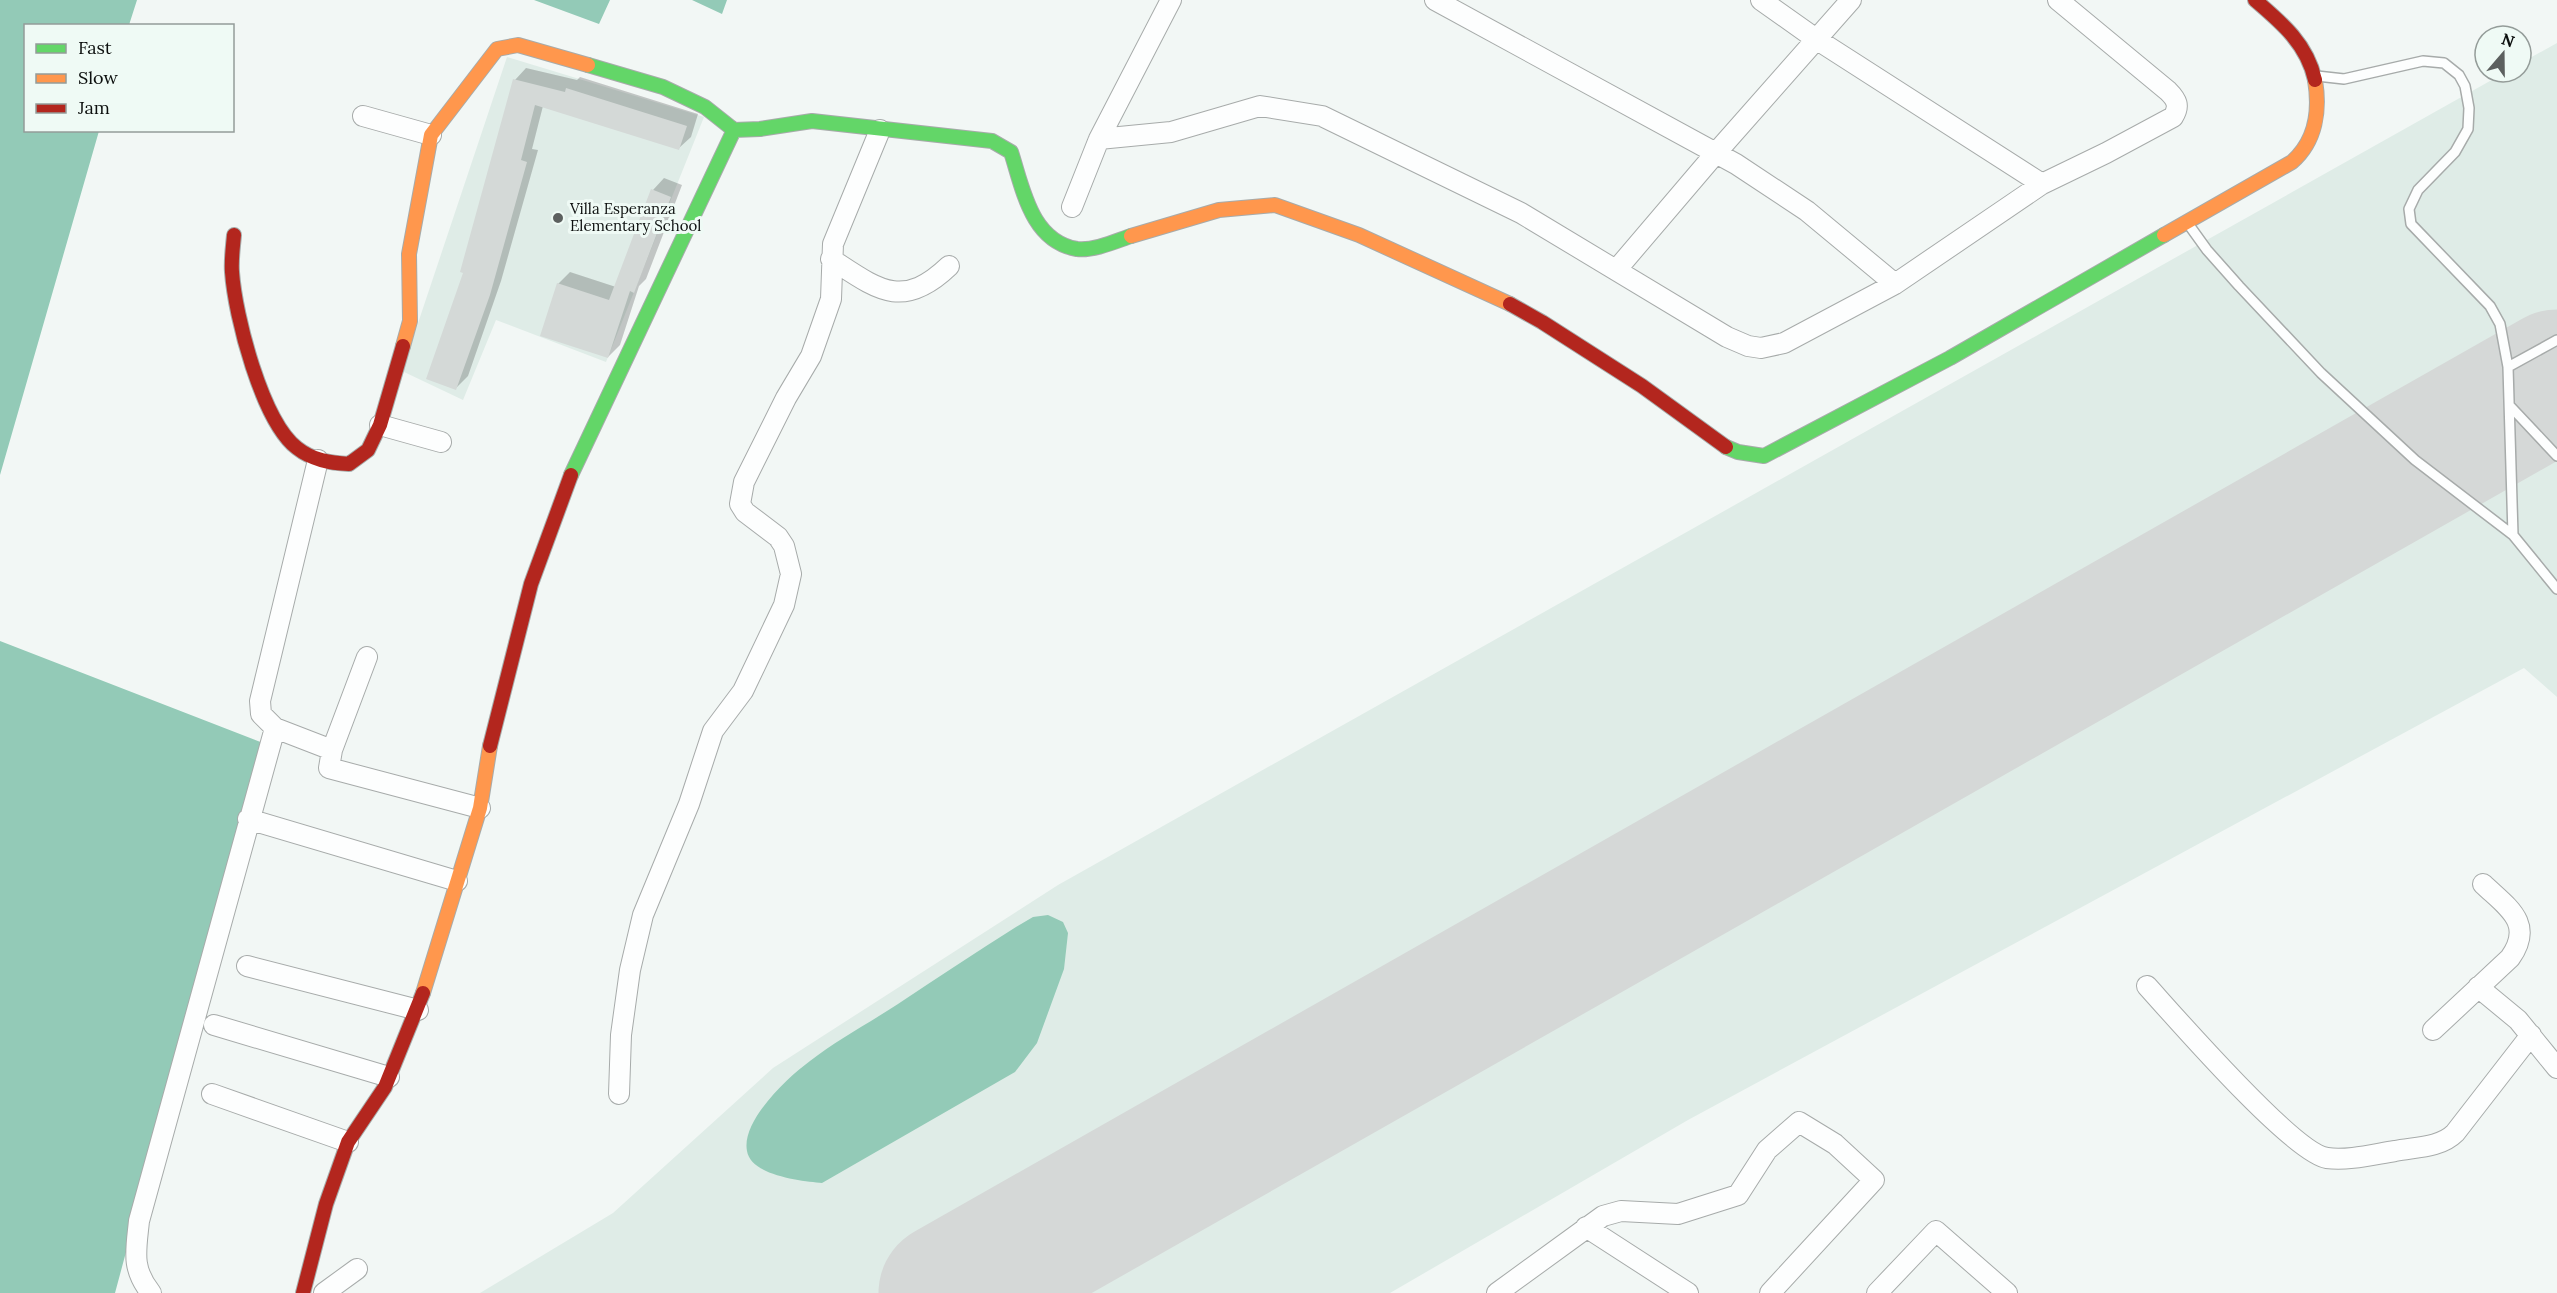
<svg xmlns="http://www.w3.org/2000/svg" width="2557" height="1293" viewBox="0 0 2557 1293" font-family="Lora,serif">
<rect width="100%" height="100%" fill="#f2f7f5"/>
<path fill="#dfece7" d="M2557 43V697L2524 668 1688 1120 1390 1293H480L613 1213 773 1068 1058 885 2506 72H2521V63Z
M507 57 704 117 606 362 496 320 463 400 402 371Z"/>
<path fill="#93cab7" d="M0 0H137L129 25 26 26V130L99 131 0 475Z
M534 0H610L599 24Z
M692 0H727L722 14Z
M0 641 263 743 115 1293H0Z
M1048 915 1063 922 1068 933 1064 969 1037 1043 1015 1072 822 1183C803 1181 751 1176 747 1151 741 1121 788 1077 810 1061 837 1040 869 1023 898 1004 937 978 976 952 1016 927L1033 917Z"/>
<path fill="#0003" d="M526 68 577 80 580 77 698 114 691 137 679 148 543 106 532 149 538 150 501 281 468 376 456 388 465 272 515 80Z
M664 178 682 185 646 279 639 286 620 345 608 357 558 284 570 272 616 287 653 190Z"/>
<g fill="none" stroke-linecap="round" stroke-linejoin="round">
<path stroke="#d5d8d7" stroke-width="141" d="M949 1293 2557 380"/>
</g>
<path fill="#d4d9d7" d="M513 79 565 92 566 88 687 126 679 150 535 105 521 160 527 162 490 295 456 390 426 379 463 273 460 272Z
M651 189 671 197 634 293 630 291 608 358 540 336 557 283 609 300Z"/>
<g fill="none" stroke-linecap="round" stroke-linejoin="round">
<defs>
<path id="lane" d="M2317 76 2344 79 2423 61 2444 63 2459 75 2465 86 2469 108 2468 129 2455 152 2418 190 2409 209 2411 224 2490 306 2500 324 2508 367 2513 535
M2189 225 2207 250 2239 286 2321 373 2415 460 2513 535 2557 589
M2508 367 2557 340
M2510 406 2557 456"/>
<path id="street" d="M1435 0 1736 164 1807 211 1895 284
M1761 0 1816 39 2042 184
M363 116 431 135
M1099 139 1171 132 1260 106 1322 116 1521 213 1727 337 1748 346 1761 348 1784 343 1895 284 2042 184 2106 153 2173 117C2180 106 2177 100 2168 91L2058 0
M1072 207 1099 139 1171 0
M831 259C877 289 902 311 949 266
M1617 269 1715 154 1851 0
M380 425 441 442
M318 460 260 701 261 714 275 728 332 750
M367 657 332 750 329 768 480 808
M248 819 457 881
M247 966 418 1010
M2147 986C2176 1018 2293 1153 2327 1158 2348 1161 2375 1154 2395 1151 2415 1147 2440 1148 2455 1133L2531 1035
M2478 987 2518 1020 2557 1068
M214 1025 389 1077
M2433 1030 2510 958C2535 923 2507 907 2483 884
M212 1094 348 1142
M619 1094 621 1035 630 970 643 915 689 804 713 731 743 691 784 605 791 574 784 546 778 537 745 512 740 504 744 482 786 398 811 356 831 299 833 244 880 130
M1586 1227 1688 1293
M151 1293C131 1268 136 1251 139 1221L275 728
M324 1293 357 1269
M1497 1293 1603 1216 1621 1211 1678 1214 1738 1195 1767 1150 1799 1122 1835 1144 1874 1180 1770 1293
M1877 1293 1936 1231 2007 1293"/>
<path id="fast" d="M588 65 663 87 705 107 734 130 760 129 812 121 992 141 1011 152C1023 189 1031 241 1077 249 1094 251 1116 241 1131 236
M1726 447 1738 452 1764 456 1950 358 2164 235
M571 475 734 130"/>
<path id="slow" d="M2164 235 2292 162C2316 141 2320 110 2315 80
M1131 236 1219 210 1275 205 1359 235 1510 304
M403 346 410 321 409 254 431 135 497 49 518 45 588 65
M423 993 480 808 490 746"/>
<path id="jam" d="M2255 0C2282 23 2307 44 2315 80
M234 235C233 247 231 260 232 272 235 316 262 421 297 448 312 460 330 463 349 464L368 450 380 425 403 346
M1510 304 1542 322 1642 386 1726 447
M490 746 531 584 571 475
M303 1293 326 1204 348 1142 385 1087 423 993"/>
</defs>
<use href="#lane" stroke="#a7abaa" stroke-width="12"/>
<use href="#street" stroke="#a7abaa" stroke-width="22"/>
<use href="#fast" stroke="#a7abaa" stroke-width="16"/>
<use href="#slow" stroke="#a7abaa" stroke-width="16"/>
<use href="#jam" stroke="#a7abaa" stroke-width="16"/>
<use href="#lane" stroke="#fdfefe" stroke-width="9"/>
<use href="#street" stroke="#fdfefe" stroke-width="20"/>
<use href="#fast" stroke="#63d668" stroke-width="14"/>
<use href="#slow" stroke="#ff974d" stroke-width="14"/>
<use href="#jam" stroke="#b3261e" stroke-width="14"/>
</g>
<circle fill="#5c605f" stroke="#effaf5" stroke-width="2" cx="558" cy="218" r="6"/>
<g text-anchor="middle" stroke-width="6" stroke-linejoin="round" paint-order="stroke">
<g font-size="15" fill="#0c0f0e" stroke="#effaf5" text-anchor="start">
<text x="570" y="214">Villa Esperanza<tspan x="570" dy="17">Elementary School</tspan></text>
</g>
</g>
<rect x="24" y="24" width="210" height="108" fill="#effaf5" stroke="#949c99" stroke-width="1.5"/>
<rect x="36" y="44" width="30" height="9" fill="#63d668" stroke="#949c99" stroke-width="1.5"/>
<text x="78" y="54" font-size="18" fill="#0c0f0e">Fast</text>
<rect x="36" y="74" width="30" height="9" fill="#ff974d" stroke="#949c99" stroke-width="1.5"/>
<text x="78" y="84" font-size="18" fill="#0c0f0e">Slow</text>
<rect x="36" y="104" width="30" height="9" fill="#b3261e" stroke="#949c99" stroke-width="1.5"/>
<text x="78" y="114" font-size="18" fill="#0c0f0e">Jam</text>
<g transform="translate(2503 54) rotate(20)"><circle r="28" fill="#effaf5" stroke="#949c99" stroke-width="1.5"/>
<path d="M0-4.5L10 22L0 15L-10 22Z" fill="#5c605f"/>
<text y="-9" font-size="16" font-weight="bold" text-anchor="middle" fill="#0c0f0e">N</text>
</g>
</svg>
